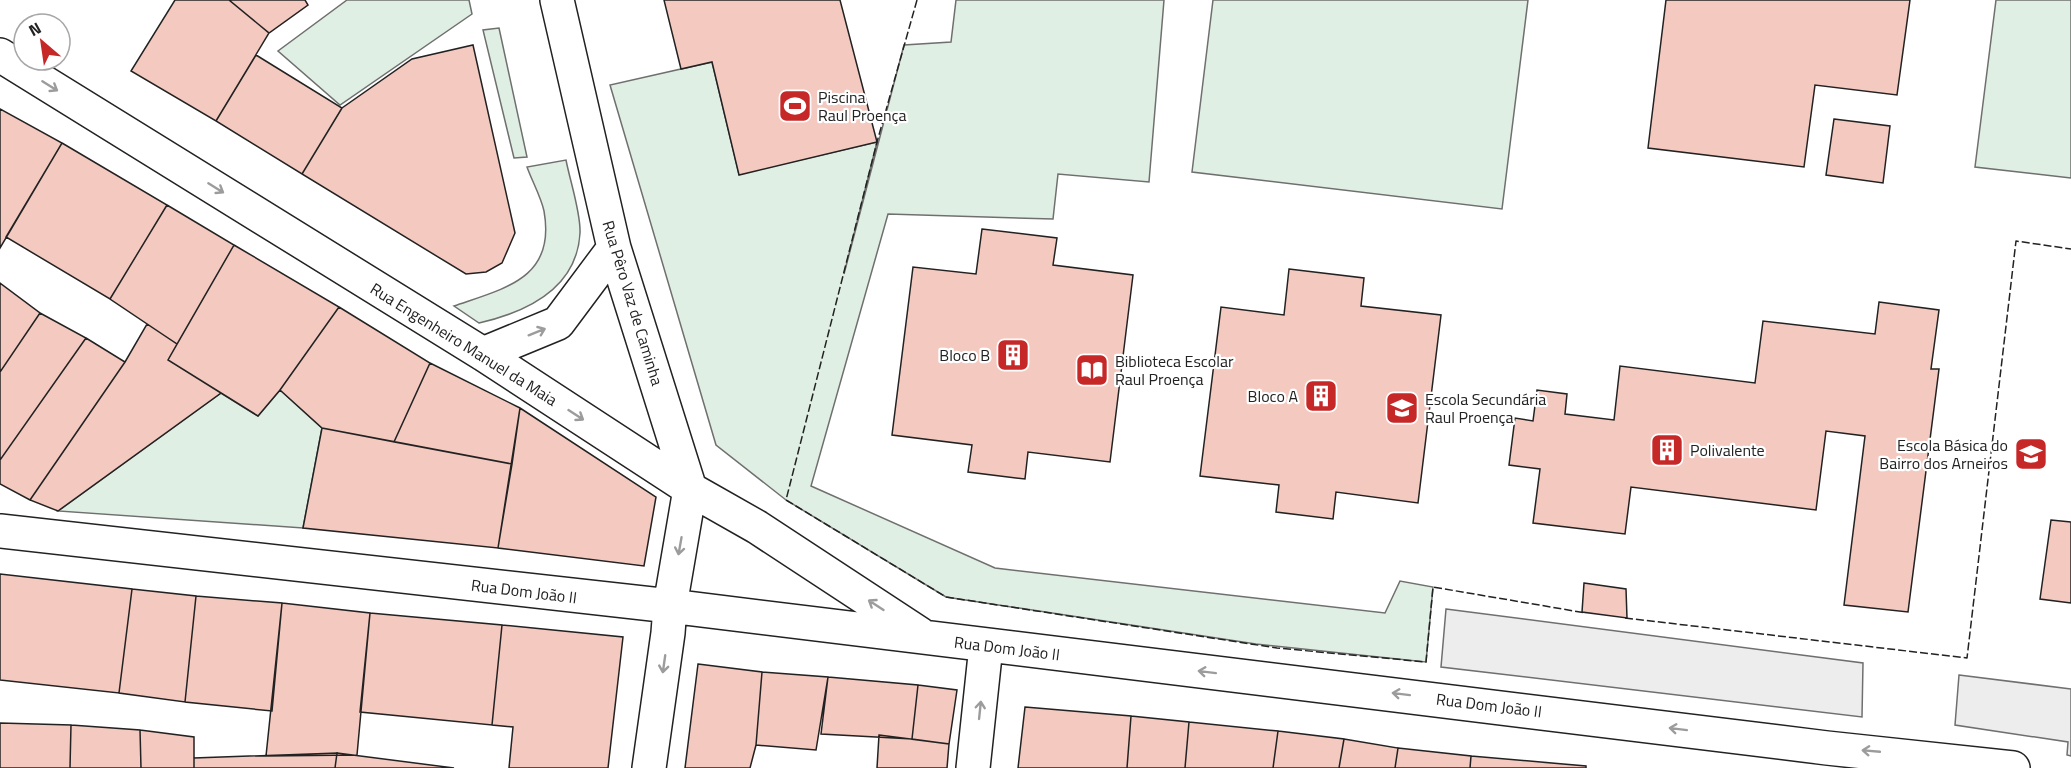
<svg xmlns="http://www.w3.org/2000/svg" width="2071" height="768" viewBox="0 0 2071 768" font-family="'Titillium Web',sans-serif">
<rect width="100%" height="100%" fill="#fff"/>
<path fill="#e0efe3" stroke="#6f6f6f" stroke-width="1.5" d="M347 0H469L472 14 340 105 278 51Z
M956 0H1164L1149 182 1058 174 1053 219 888 214 811 486 995 568 1385 613 1400 581 1433 587 1426 662 1256 644 946 597 786 500 716 445 610 85 712 62 739 174 877 142 844 274 904 45 951 42Z
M1213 0H1528L1502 209 1192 172Z
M1996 0H2071V178L1975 167Z
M499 28 527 157 514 158 483 30Z
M566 160C570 181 581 213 580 233 577 288 527 312 479 323L454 306C506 288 556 278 544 211 541 197 532 181 527 167Z
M280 390 322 428 303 528 58 511 221 393 258 416Z"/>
<path fill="#ededed" stroke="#6f6f6f" stroke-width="1.5" d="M1446 609 1863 663 1862 717 1441 667Z
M1959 675 2071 689V756L2067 755 2068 742 1955 725Z"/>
<path fill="#f3c9c0" stroke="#222" stroke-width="1.5" d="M175 0H229L269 33 216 121 131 71Z
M229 0H305L308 5 269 33Z
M664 0H840L877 142 739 175 712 62 681 69Z
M1666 0H1910L1897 95 1815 85 1804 167 1648 148Z
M473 45 515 233 502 263 486 272 466 274 302 174 342 108 412 59Z
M256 55 342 108 302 174 216 121Z
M0 109 62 143 0 248Z
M1834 119 1890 126 1883 183 1826 175Z
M62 143 167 205 110 299 6 237Z
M167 205 234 245 177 344 110 299Z
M982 229 1057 238 1053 265 1133 275 1110 462 1028 452 1025 479 968 472 972 445 892 435 913 267 976 274Z
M234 245 339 307 280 390 258 416 168 360Z
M1289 269 1364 278 1361 306 1441 315 1418 503 1336 492 1333 519 1276 512 1279 485 1200 476 1221 307 1284 315Z
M0 283 40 313 0 372Z
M1879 302 1939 310 1931 369H1939L1908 612 1844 605 1865 436 1826 431 1816 510 1631 487 1625 534 1533 523 1540 469 1509 465 1515 418 1533 421 1537 390 1567 394 1565 414 1614 420 1620 366 1755 383 1763 321 1875 334Z
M339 307 430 363 394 442 322 428 280 390Z
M40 313 86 338 0 460V372Z
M147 324 177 344 168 360 221 393 58 511 30 500 125 362Z
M86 338 125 362 30 500 0 484V460Z
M430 363 520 408 512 464 394 442Z
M520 408 656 497 644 566 498 548Z
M322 428 512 464 498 548 303 528Z
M2051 520 2071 522V603L2040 599Z
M0 574 132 589 119 693 0 680Z
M1584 583 1626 589 1627 618 1582 612Z
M132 589 196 596 185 702 119 693Z
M196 596 282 603 272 711 185 702Z
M282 603 370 613 357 755 266 756Z
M370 613 502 625 492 725 360 712Z
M502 625 623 637 608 768H509L513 727 492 725Z
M698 664 762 672 756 745 750 768H685Z
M762 672 828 677 816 750 756 745Z
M828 677 918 685 912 739 821 734Z
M918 685 957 690 949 744 912 739Z
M1025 707 1131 716 1127 768H1018Z
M1131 716 1189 722 1185 768H1127Z
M1189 722 1278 731 1273 768H1185Z
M0 723 71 725 70 768H0Z
M71 725 140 730 141 768H70Z
M140 730 194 737V768H141Z
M1278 731 1344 739 1339 768H1273Z
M879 735 949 744 947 768H877Z
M1344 739 1398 748 1395 768H1339Z
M1398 748 1471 756 1470 768H1395Z
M337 753 335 768H194V758Z
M337 753 454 768H335Z
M1471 756 1586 766V768H1470Z"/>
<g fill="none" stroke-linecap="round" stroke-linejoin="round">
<defs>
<path id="street" d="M557 0 614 248 690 489 670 606 668 633 649 768
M0 55 483 354 690 489 757 527 920 634
M483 354 558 323 614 248
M0 531 670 606 1827 748 2013 768
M973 768 986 646"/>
</defs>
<use href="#street" stroke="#222" stroke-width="36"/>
<use href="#street" stroke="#fff" stroke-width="33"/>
<path stroke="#222" stroke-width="1.5" stroke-dasharray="8 3" stroke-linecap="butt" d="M917 0 877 142 786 500 946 597 1277 648 1426 662 1433 587 1586 613
M1625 618 1967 658 2016 241 2071 249"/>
</g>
<defs><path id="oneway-shaft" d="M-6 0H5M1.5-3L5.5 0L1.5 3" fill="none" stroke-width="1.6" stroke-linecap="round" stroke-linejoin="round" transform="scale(1.5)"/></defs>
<g stroke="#9c9c9c">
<use href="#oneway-shaft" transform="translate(50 86) rotate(32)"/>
<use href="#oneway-shaft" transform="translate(216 188) rotate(32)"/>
<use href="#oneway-shaft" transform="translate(537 332) rotate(-22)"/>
<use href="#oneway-shaft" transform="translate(576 415) rotate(33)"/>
<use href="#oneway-shaft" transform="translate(680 546) rotate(100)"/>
<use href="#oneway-shaft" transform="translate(876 605) rotate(-147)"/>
<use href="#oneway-shaft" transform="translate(664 664) rotate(98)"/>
<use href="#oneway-shaft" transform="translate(1207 672) rotate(-173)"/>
<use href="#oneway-shaft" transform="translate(1401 694) rotate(-173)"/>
<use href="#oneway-shaft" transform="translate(980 710) rotate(-84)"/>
<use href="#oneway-shaft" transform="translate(1678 729) rotate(-173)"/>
<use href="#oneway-shaft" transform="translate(1871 751) rotate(-175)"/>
</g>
<defs>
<symbol id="stadium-square" viewBox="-11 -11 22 22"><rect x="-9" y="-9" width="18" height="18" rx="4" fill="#c62828" stroke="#fff"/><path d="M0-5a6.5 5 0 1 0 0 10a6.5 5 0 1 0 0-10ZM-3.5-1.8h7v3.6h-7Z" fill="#fff"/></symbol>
<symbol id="building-square" viewBox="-11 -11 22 22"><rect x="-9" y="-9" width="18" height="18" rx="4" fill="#c62828" stroke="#fff"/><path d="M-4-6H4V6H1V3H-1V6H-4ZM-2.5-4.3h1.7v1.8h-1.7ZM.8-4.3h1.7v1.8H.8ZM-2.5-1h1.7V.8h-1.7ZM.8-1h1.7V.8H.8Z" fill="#fff"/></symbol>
<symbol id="library-square" viewBox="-11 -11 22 22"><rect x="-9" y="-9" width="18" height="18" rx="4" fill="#c62828" stroke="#fff"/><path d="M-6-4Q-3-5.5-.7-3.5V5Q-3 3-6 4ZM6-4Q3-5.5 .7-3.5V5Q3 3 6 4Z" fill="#fff"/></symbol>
<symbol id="school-square" viewBox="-11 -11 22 22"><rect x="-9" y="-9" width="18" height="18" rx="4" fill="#c62828" stroke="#fff"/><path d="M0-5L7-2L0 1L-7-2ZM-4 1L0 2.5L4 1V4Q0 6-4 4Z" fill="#fff"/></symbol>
</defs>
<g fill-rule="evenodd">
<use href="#stadium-square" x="776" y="87" width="38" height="38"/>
<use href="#building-square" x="994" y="336" width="38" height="38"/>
<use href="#library-square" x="1073" y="351" width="38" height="38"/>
<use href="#building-square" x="1302" y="377" width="38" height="38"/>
<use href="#school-square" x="1383" y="389" width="38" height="38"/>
<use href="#building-square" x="1648" y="431" width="38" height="38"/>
<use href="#school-square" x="2012" y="435" width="38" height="38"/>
</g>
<g text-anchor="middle" stroke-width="4.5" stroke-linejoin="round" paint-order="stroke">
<g font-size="16" fill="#222" stroke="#fff" text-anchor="start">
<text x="818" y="103">Piscina<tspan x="818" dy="18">Raul Proença</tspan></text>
<text x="990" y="361" text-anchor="end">Bloco B</text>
<text x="1115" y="367">Biblioteca Escolar<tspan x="1115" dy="18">Raul Proença</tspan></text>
<text x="1298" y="402" text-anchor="end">Bloco A</text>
<text x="1425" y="405">Escola Secundária<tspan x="1425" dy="18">Raul Proença</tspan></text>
<text x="2008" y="451" text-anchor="end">Escola Básica do<tspan x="2008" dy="18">Bairro dos Arneiros</tspan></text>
<text x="1690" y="456">Polivalente</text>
</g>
<g font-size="16" fill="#222" stroke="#fff">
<text transform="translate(633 303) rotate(73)" y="6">Rua Pêro Vaz de Caminha</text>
<text transform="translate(464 344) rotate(32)" y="6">Rua Engenheiro Manuel da Maia</text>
<text transform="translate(524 591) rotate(7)" y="6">Rua Dom João II</text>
<text transform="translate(1007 648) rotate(7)" y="6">Rua Dom João II</text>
<text transform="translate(1489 705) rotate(7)" y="6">Rua Dom João II</text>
</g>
</g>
<g transform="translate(42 42) rotate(331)"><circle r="28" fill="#ffffff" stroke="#a7a7a7" stroke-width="1.5"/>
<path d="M0-4.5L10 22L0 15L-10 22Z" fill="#c62828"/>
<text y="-9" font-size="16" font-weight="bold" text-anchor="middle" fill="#222222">N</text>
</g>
</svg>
